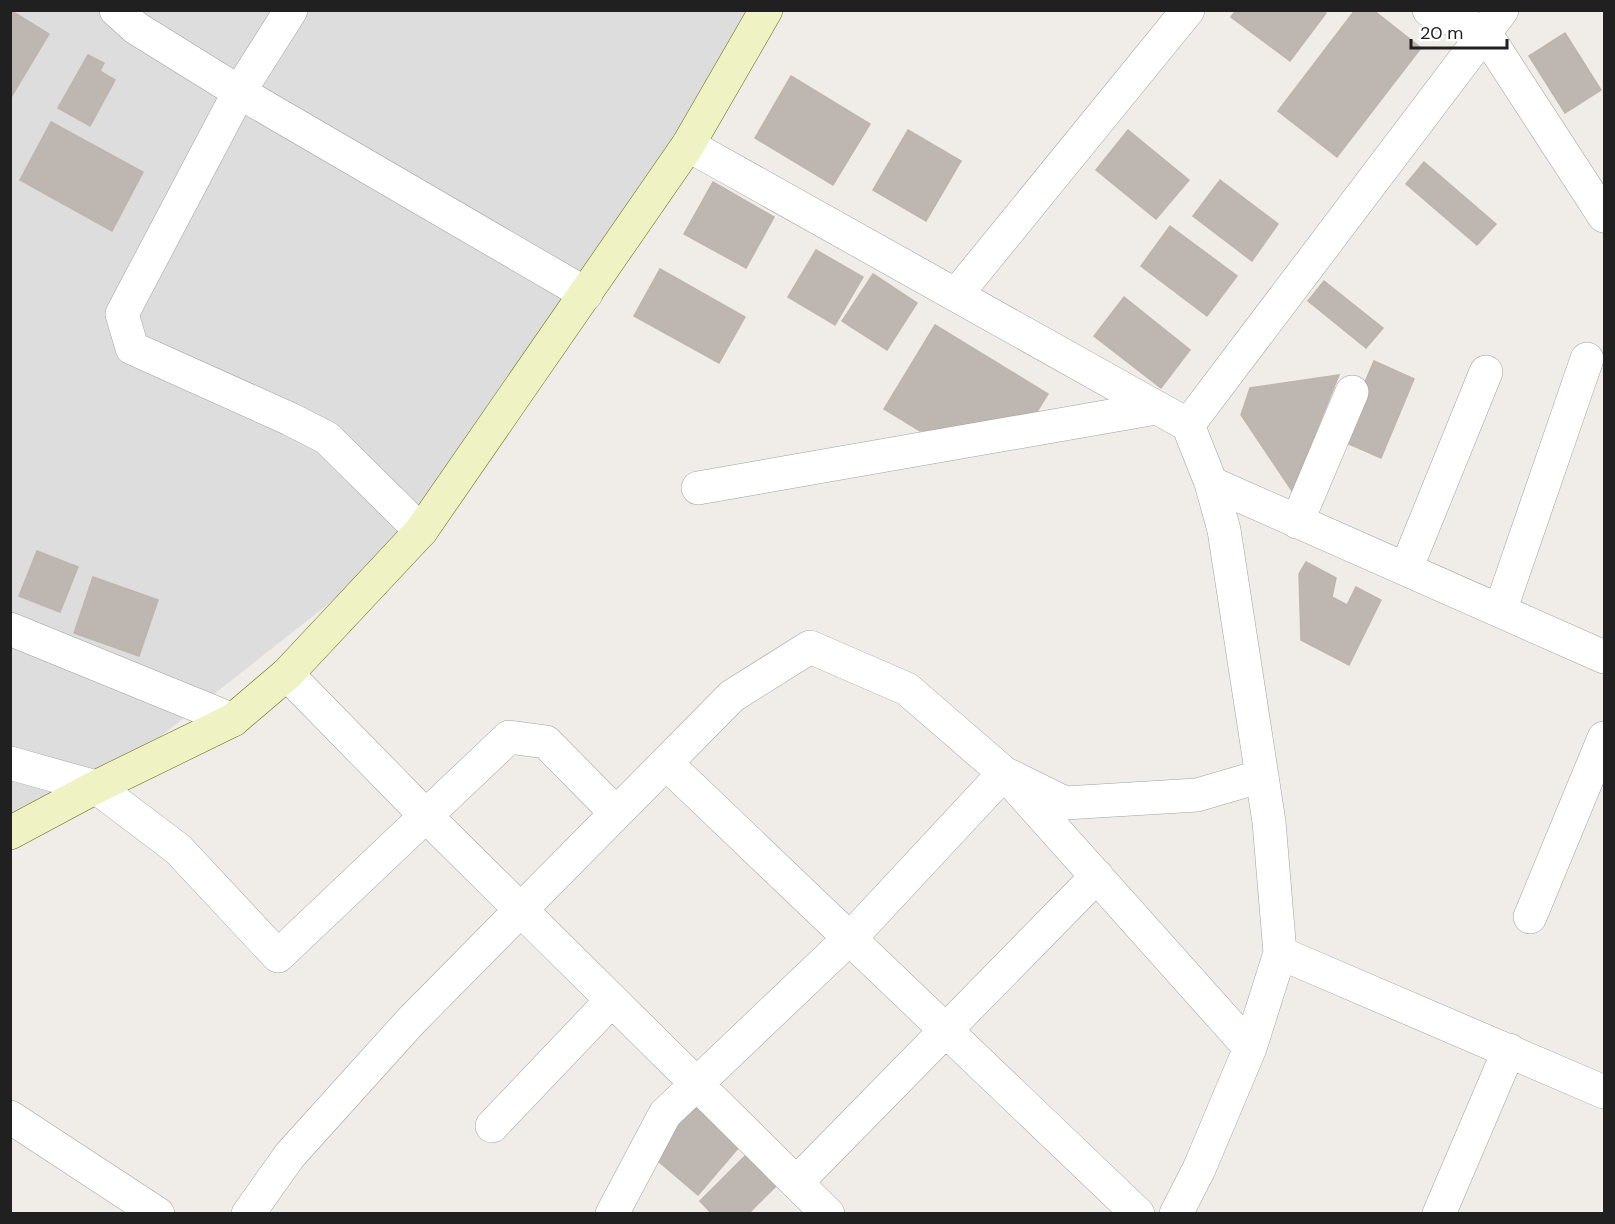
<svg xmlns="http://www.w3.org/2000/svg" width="1615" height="1224" viewBox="0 0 1615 1224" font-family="'DM Sans',sans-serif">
<rect width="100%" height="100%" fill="#f0ede8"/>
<path fill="#dedddd" d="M11 11H765L421 531 96 787 11 832Z"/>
<path fill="#bdb6b1" stroke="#bfb5ac" stroke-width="1.5" d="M10 10 49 34 10 99Z
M1236 10H1323L1326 13 1290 61 1231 17Z
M1355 10H1373L1421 48 1337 157 1278 111Z
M1565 33 1601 90 1565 113 1529 56Z
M88 55 104 63 100 71 115 80 90 126 58 108Z
M791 76 870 124 833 185 755 138Z
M51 122 143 172 112 231 20 180Z
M908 130 961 161 926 221 873 190Z
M1128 130 1189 180 1156 219 1096 170Z
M1424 162 1496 224 1477 245 1406 184Z
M1220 180 1278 224 1252 261 1193 216Z
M713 182 774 217 746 268 684 234Z
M1170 226 1237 276 1207 316 1141 266Z
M816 250 863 277 835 325 788 297Z
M660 269 745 317 719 363 634 316Z
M873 274 917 303 887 350 842 321Z
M1324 281 1383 328 1366 348 1308 301Z
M1124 297 1190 350 1161 388 1094 336Z
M935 325 1048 394 1033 418 920 431 884 409Z
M1374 361 1414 379 1381 458 1340 440Z
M1339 375 1292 491 1241 415 1250 388Z
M37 551 78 567 60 612 19 596Z
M1306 562 1336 578 1332 597 1347 605 1356 587 1381 600 1349 665 1301 640 1299 574Z
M93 577 158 600 139 656 74 633Z
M699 1101 745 1140 698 1195 652 1156Z
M749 1152 779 1183 748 1214H712L700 1201Z"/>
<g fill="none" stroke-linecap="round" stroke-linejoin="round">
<defs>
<path id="street" d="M116 10 136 28 239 92 586 294
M291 10 239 92 122 314 132 348 290 419 327 438 421 531
M1429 10 1485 33 1604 216
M688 145 1188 425 1211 483 1224 530 1269 822 1280 953 1250 1048 1199 1169 1176 1214
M956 295 1188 10
M1188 425 1502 10
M1211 483 1604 657
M698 488 1156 408
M1297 522 1352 392
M1406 569 1486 372
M1500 611 1587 359
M10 629 233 720
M287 674 427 817 828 1214
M10 763 96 787 178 849 278 956 509 737 546 742 616 813
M666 763 1138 1214
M1530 917 1604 738
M1280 953 1604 1092
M10 1117 158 1214
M492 1126 612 1000
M797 1182 1097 876
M248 1214 290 1155 411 1021 732 696 810 647 907 689 1004 773 1250 1048
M612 1214 665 1114 856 932 1004 773 1065 803 1197 795 1262 776
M1439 1214 1509 1050"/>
<path id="secondary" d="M10 833 96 787 233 720 287 674 421 531 688 145 766 10"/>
</defs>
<use href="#street" stroke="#a1a1a1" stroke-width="34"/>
<use href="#secondary" stroke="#616c13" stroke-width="34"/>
<use href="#street" stroke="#fff" stroke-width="33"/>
<use href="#secondary" stroke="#eff2c3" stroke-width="33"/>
</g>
<rect width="1615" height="1224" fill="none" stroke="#202020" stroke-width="24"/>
<path d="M1411 39v9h96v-9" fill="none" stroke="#202020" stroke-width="3"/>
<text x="1420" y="39" font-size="18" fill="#202020" stroke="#ffffff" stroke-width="4.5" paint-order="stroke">20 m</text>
</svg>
